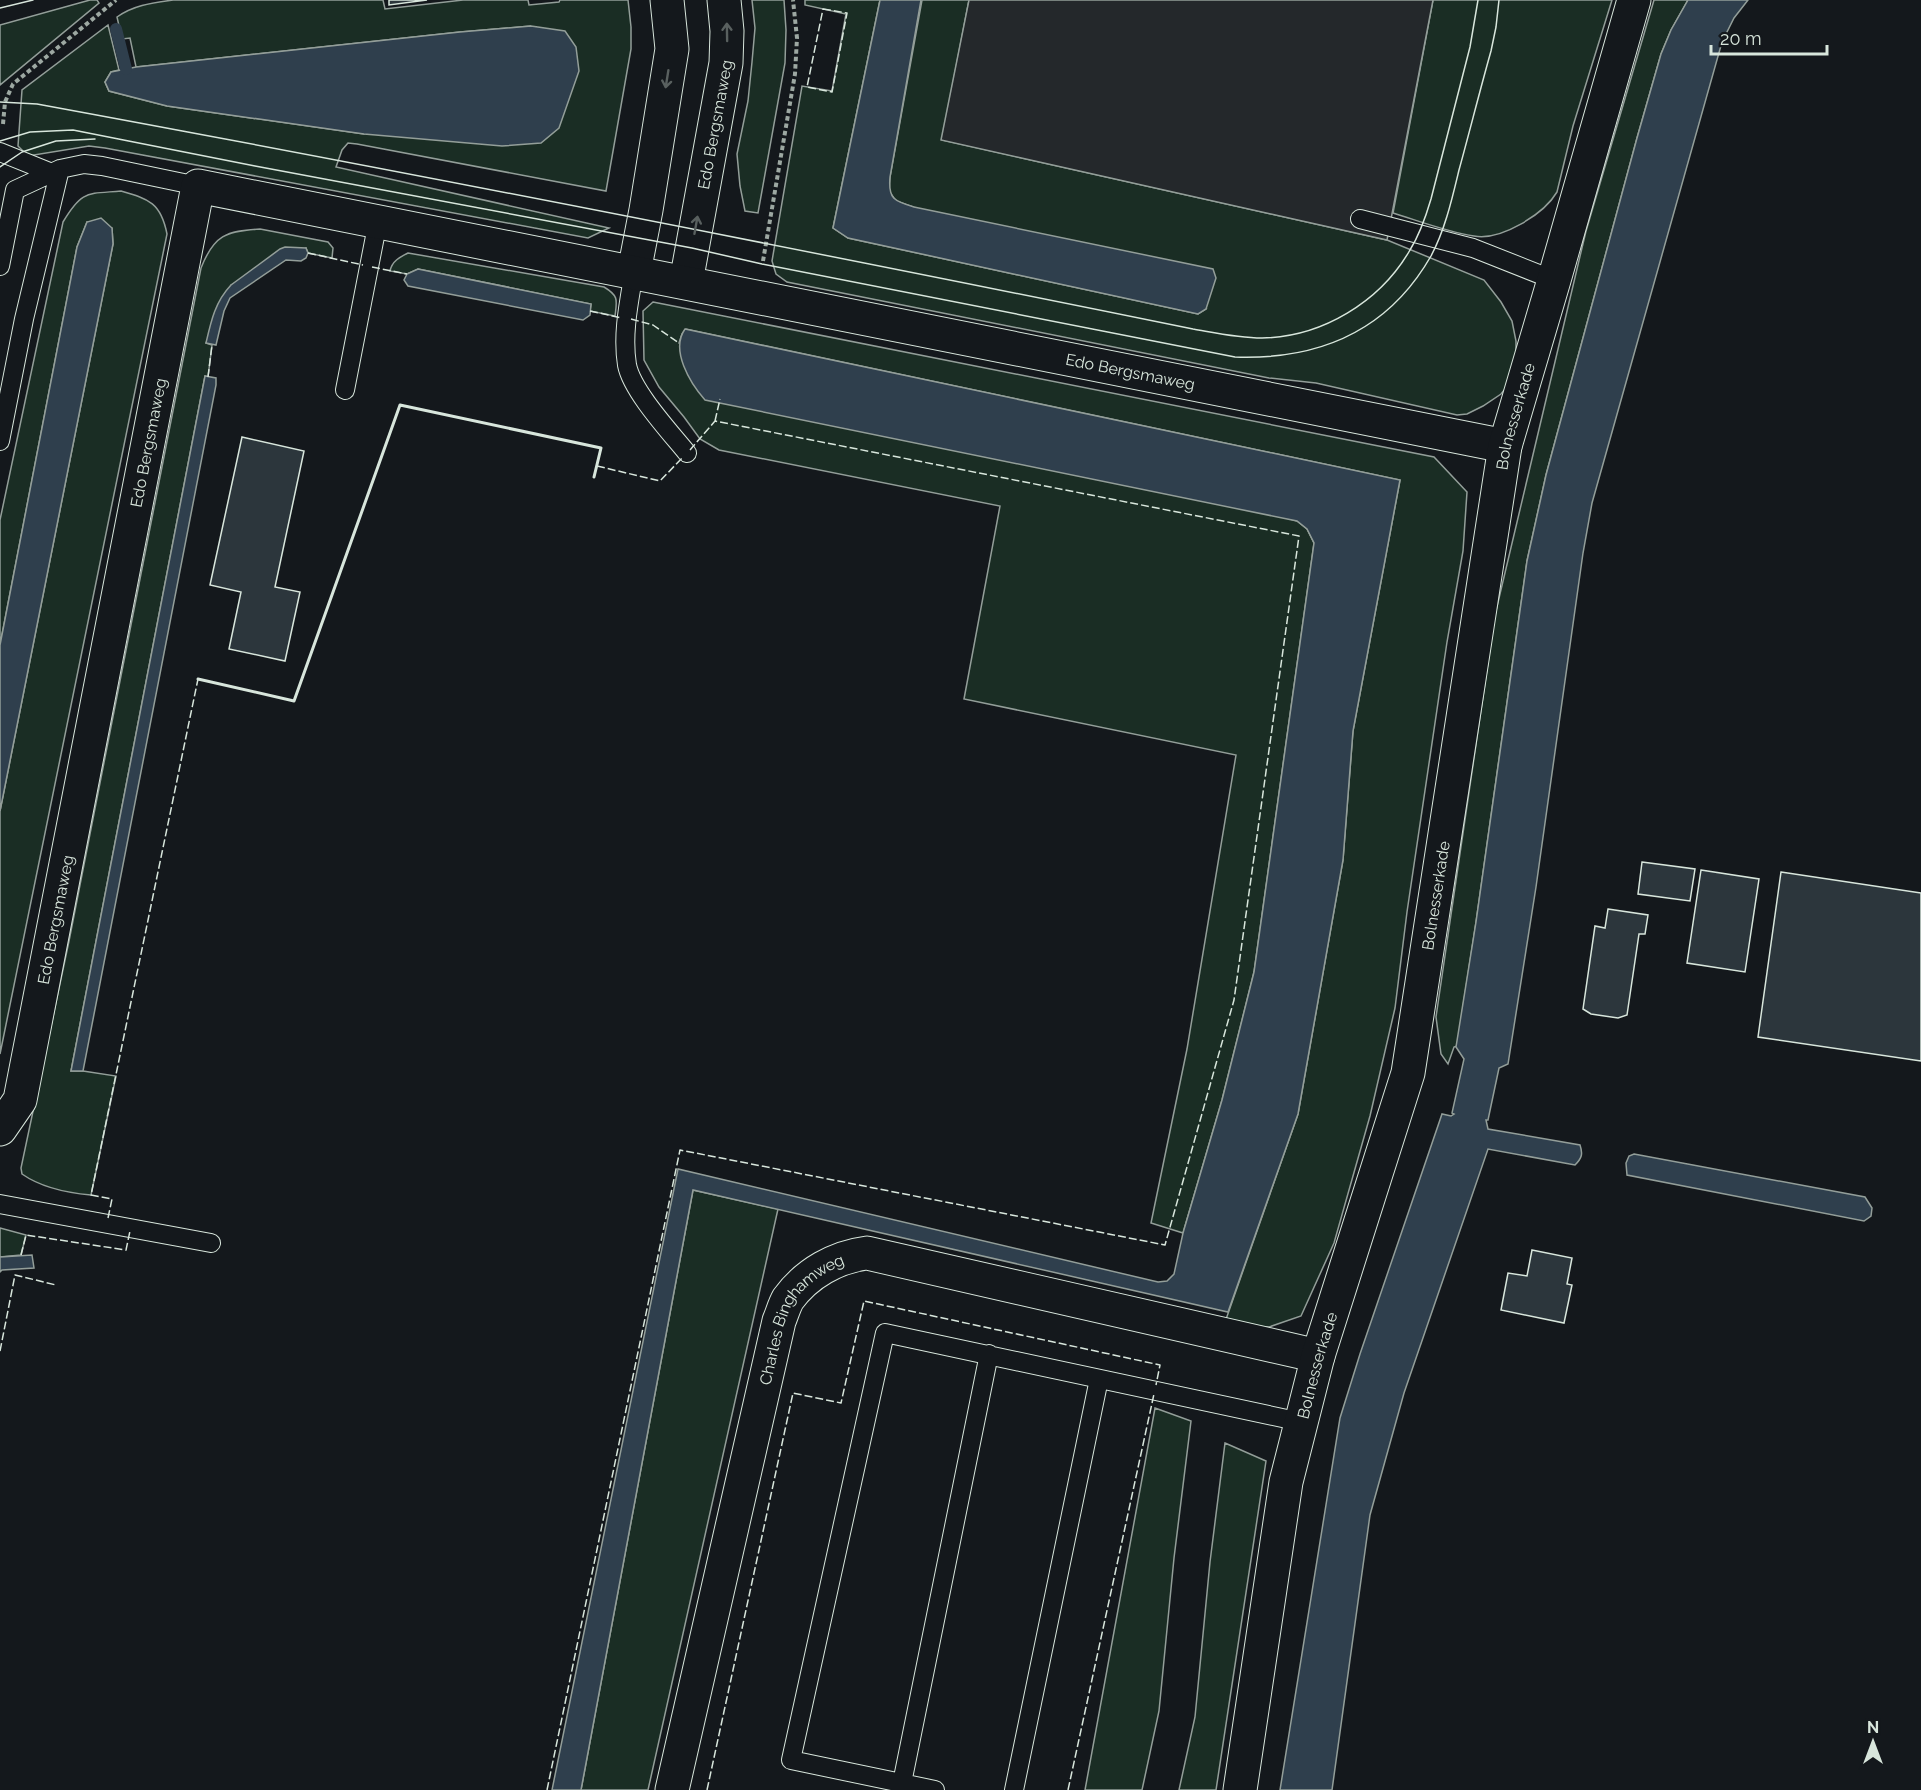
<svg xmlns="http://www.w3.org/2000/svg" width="1921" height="1790" viewBox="0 0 1921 1790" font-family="Raleway,sans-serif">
<rect width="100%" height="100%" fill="#14181c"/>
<path fill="#1a2d24" stroke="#939e99" stroke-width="1.5" d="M90 0H97L99 3 0 85V25Z
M173 0H383L385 9 463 0H528L529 5 559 2 560 0H628L631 27V49L606 191 357 144 348 143 342 150 336 167 609 228 588 238 105 148 89 146 28 156 18 146 22 90 108 25 119 70 111 72 105 82 109 91 167 106 364 134 531 26 460 32 136 67 130 38 122 39 117 17C134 5 152 3 173 0Z
M752 0H784L786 30 785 63 758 213 745 211 740 186 737 154 748 101 752 62 755 28Z
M805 0H880L833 228 848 238 1198 314 1206 309 896 201 889 191 890 177 922 0H969L942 140 1387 240 1484 280 1501 302 1512 321 1516 341V361L1510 383 1501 394 1483 406 1467 414 1457 415 1316 383 1269 378 787 282 776 274 772 261 802 86 832 91 846 14 805 5Z
M1433 0H1612L1573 126 1557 192C1544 214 1501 241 1474 236 1447 232 1419 221 1393 213Z
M1654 0H1688L1671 30 1661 54 1637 138 1546 475 1527 561 1476 922 1457 1046 1454 1047 1448 1064 1441 1054 1436 1017 1495 615 1586 231Z
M121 191C149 199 161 203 167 234L0 1054V811L113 244 112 228 87 222 77 247 0 645V520L63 222C82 190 87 194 121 191Z
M260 229 328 242 333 248 332 258 308 253 306 248 231 285 206 343 212 345 208 377 205 376 71 1071H83L116 1076 91 1195C68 1193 42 1188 22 1174L21 1168 69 941 201 268C214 235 226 231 260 229Z
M408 253 604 287C619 296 617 300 615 316L590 311 591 304 418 269 407 274 390 271C392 261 400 257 408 253Z
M653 302 1434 457 1467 492 1463 551 1447 642 1407 912 1395 1008 1370 1116 1334 1243 1301 1316 1269 1327 1224 1325 1298 1114 1343 860 1353 731 1400 480 686 329 682 334 679 343 1297 521 1307 529 1314 543 1254 972 1222 1100 1183 1233 1151 1223 1187 1049 1236 755 964 699 1000 506 719 450 700 439 684 417 659 387 644 360 643 311Z
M693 1190 778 1209 648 1790H581Z
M0 1228 26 1235 21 1255 0 1257Z
M1155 1408 1191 1421 1174 1558 1159 1711 1142 1790H1085Z
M1225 1443 1266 1461 1216 1790H1179L1195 1717 1210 1562Z"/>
<path fill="#24282b" stroke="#939e99" stroke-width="1.5" d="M969 0H1433L1387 240 941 140Z"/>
<path fill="#2f3f4d" stroke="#939e99" stroke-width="1.5" d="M880 0H921L890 177C888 199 894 201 914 207L1213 269 1216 278 1206 309 1198 314 848 238 833 228Z
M1688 0H1748L1734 18 1722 42 1592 503 1583 553 1536 887 1508 1064 1499 1068 1488 1120H1486L1488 1129 1580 1145C1583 1154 1582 1158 1575 1165L1488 1149 1404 1393 1370 1515 1332 1790H1280L1340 1418 1360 1354 1442 1114 1451 1116 1454 1114 1452 1113 1464 1059 1456 1047 1476 922 1527 561 1546 475 1637 138 1661 54 1671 30Z
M531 26 565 31 576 47 579 71 559 128 541 143 502 146 364 134 167 106 109 91 105 82 111 72 136 67 460 32Z
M101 218 112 228 113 244 0 811V645L77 247 87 222Z
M285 247 306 248 308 253 306 258 301 261 286 260 230 298 224 311 216 345 206 343C211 321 215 302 231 285L280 249Z
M418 269 591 304 590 315 583 320 408 286 404 280 407 274Z
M685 329 1400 480 1353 731 1343 860 1298 1114 1228 1312 693 1190 581 1790H552L678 1169 1158 1282 1167 1281 1174 1274 1183 1233 1222 1100 1254 972 1314 543 1307 529 1297 521 705 400C690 383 670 350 685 329Z
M205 376 216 378V385L83 1071H71Z
M1634 1154 1865 1197 1872 1208 1871 1216 1864 1221 1627 1175 1626 1163 1629 1156Z
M32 1255 34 1268 2 1270 0 1272V1257Z"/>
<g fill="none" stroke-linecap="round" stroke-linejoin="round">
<path stroke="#2f3f4d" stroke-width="12" d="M116 29 126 69"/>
</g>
<path fill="#2c363c" stroke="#d8e6dc" stroke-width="1.5" d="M389 0H427L389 5Z
M242 437 304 451 275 587 300 592 285 661 229 649 241 592 210 585Z
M1642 862 1695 869 1690 901 1638 894Z
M1701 870 1759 879 1745 972 1687 963Z
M1781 872 1921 893V1061L1758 1037Z
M1608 909 1648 915 1645 934H1639L1627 1015 1618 1018 1591 1014 1583 1009 1595 926 1605 928Z
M1532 1250 1572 1258 1567 1284 1572 1285 1564 1323 1501 1310 1508 1273 1527 1276Z"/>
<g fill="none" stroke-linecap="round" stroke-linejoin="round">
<defs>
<path id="service" d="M0 152 52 173
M1360 219 1473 248 1554 280
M0 266 15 190 60 169 84 164 102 166 198 186
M634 272C629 302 622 334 627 365 632 391 670 432 687 453
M345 390 378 221
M0 441 24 319 60 169
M0 1204 211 1243
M902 1783 989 1354
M935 1790 791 1760 885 1333 1301 1422
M1014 1790 1099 1379"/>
<g id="minor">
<path d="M634 272 646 210 672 49 667 0"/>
<path id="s1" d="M686 282 726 63 727 31 724 0"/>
<path id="s2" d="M0 1129 20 1100 198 186 1505 446"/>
<path id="s3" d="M672 1790 779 1321C782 1314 784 1306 788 1299 807 1273 836 1257 867 1253L1318 1356"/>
<path id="s4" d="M1240 1790 1286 1482 1318 1356 1408 1073 1505 446 1554 280 1634 0"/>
</g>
</defs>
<use href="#service" stroke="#d8e6dc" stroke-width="20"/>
<use href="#minor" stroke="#d8e6dc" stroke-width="35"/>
<path stroke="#9da8a2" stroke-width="4" stroke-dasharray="4.5 3" stroke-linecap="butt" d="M3 124 5 102 13 84 116 0
M763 261 795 74 797 38 793 0"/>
<use href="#service" stroke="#14181c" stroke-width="18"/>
<use href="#minor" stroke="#14181c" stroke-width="33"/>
<path stroke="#d8e6dc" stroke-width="1.5" d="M0 8 33 0
M0 102 37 104C423 175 808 251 1193 329 1216 333 1238 338 1262 338 1322 337 1380 302 1410 250 1420 234 1426 216 1431 199L1470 47 1478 0
M0 141 30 132 73 130 255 166 692 248 762 264 1235 357C1319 360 1388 331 1431 256 1445 230 1452 199 1459 170 1470 130 1480 90 1491 51L1496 27 1499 0
M0 167 22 152 56 141 95 139"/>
<path stroke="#d8e6dc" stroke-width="1.5" stroke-dasharray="8 3" stroke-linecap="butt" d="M823 9 847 13 832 92 807 87Z
M308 253 363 265
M372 267 407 274
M590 311 622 318
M631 319 653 325 679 343
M208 377 212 345
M715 421 720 399
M597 466 660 481 683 457
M108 1218 112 1199 91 1195 198 679
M21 1255 26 1235 126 1250 130 1231
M0 1351 15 1275 56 1285
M547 1790 680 1150 1165 1245 1234 1000 1299 536 715 421 690 450
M707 1790 793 1393 841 1403 864 1301 1160 1365 1156 1385
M1068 1790 1154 1394"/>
<path stroke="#d8e6dc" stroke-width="3" d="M198 679 294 701 400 405 601 448 594 477"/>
</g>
<defs><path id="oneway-shaft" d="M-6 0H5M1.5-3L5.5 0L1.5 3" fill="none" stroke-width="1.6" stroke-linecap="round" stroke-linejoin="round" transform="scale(1.5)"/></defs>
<g stroke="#59605f">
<use href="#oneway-shaft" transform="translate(727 32) rotate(-91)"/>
<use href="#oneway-shaft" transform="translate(667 79) rotate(99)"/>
<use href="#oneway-shaft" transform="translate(696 225) rotate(-80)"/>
</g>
<g text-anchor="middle" stroke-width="4.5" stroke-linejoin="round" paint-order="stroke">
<g font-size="16" fill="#d8e6dc" stroke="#14181c">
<text dy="6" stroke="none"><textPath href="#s1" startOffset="160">Edo Bergsmaweg</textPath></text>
<text dy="6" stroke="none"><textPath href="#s2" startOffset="1917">Edo Bergsmaweg</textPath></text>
<text dy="6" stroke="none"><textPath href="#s4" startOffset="1404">Bolnesserkade</textPath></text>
<text dy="6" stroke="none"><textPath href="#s2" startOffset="705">Edo Bergsmaweg</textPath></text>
<text dy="6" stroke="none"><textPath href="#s4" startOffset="918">Bolnesserkade</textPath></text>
<text dy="6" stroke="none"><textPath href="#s2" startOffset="219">Edo Bergsmaweg</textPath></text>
<text dy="6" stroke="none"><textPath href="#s3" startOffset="495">Charles Binghamweg</textPath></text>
<text dy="6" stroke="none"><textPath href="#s4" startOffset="432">Bolnesserkade</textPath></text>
</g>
</g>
<g transform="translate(1873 1742)" stroke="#14181c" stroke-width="4.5" paint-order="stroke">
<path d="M0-4.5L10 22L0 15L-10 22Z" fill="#d8e6dc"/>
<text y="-9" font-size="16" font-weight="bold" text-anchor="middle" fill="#d8e6dc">N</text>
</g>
<path d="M1711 45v9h116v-9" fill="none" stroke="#d8e6dc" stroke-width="3"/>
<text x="1720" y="45" font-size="18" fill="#d8e6dc" stroke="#14181c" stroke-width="4.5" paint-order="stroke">20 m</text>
</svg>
